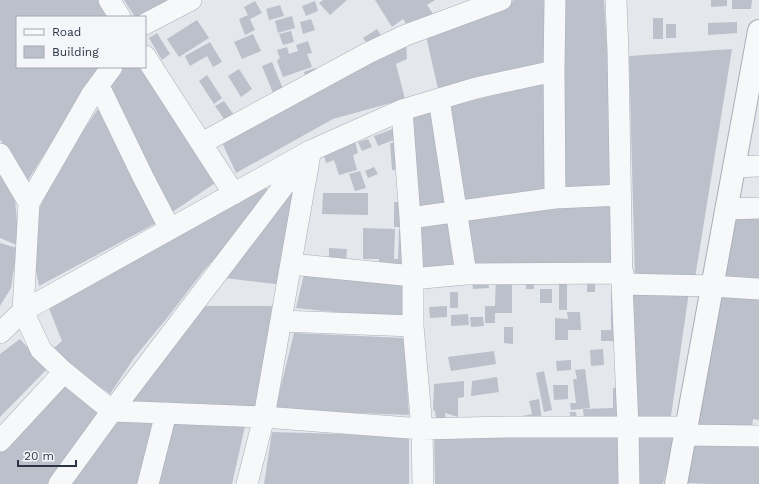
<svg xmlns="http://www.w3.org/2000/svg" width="759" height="484" viewBox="0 0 759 484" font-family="'Work Sans',sans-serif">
<rect width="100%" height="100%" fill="#e4e7ec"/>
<path fill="#bbc0ca" d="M0 0H104L115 17H17V67H99L25 185 0 139Z
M124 0H175L146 17H135Z
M323 0H347L330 15 319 3Z
M375 0H435L427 5 433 14 409 28 403 19 392 27Z
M514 0H548L550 61 438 89 426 36Z
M565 0H604L616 187 563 191Z
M711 0H727V6L711 7Z
M732 0H752L751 9H732Z
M255 1 262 13 250 19 244 7Z
M315 1 318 11 306 16 302 6Z
M280 5 284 16 269 20 266 9Z
M248 15 255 30 245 35 239 19Z
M292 16 295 28 278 33 275 21Z
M653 18H663V39H653Z
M311 19 315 30 303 34 300 22Z
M197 20 209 38 179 57 167 39Z
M737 22V33L708 35V23Z
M666 24H676V38H666Z
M377 29 382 37 369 46 363 38Z
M291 31 294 42 283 45 279 34Z
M157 33 170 54 162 60 149 38Z
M253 34 261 51 242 59 234 42Z
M308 41 312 53 307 54 312 67 283 77 277 61 280 58 277 50 287 47 289 54 298 51 296 45Z
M210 42 222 62 213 67 207 56 190 66 185 56Z
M406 43 407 59 396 64 405 99 333 119 236 173 219 136Z
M732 49 695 278H635L629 56Z
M272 62 283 89 273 93 262 66Z
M123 67H145L224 177 168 215 108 86Z
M315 68 318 78 307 82 304 72Z
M239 69 252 89 241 97 228 76Z
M207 75 222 98 214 104 199 81Z
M545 82 551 188 465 207 447 107Z
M104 100 160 221 39 286 29 235 53 175Z
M224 101 234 115 229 126 215 106Z
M433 107 449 209 417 212 408 114Z
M395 128 399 138 378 146 374 136Z
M368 139 372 147 362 151 358 142Z
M355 141 358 153 353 155 357 170 339 175 334 160 326 163 323 152Z
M401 142 403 169 392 170 390 143Z
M374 167 378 174 368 178 365 171Z
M360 171 366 188 355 191 349 174Z
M0 172 15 198 19 246 0 238Z
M264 182 271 200 205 269 167 318 134 358 110 394 49 352 62 341 48 306Z
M295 187 284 285 216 277Z
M323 193H368V215L322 214Z
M394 202H407L408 227H394Z
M613 205 616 264 470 263 465 213Z
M731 211H759V280L720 279Z
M449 216 461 265 420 267 416 221Z
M363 228 395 229 394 259H398L399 230H409L408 271H379V259H363Z
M0 243 17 248 11 288 0 306Z
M329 248 347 249 346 261 329 260Z
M305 270 408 280 409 320 296 308Z
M496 276 512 277V313H495V323H485V306H495Z
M559 278H567V310H559Z
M526 279H534V289H526Z
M488 280 489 288 473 289 472 281Z
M611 280H619V341H601V330H611Z
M587 281H595V292H587Z
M540 289H552V303H540Z
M628 290 689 292 671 416H631Z
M450 292H458V308H450Z
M714 294H759V420L753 419 752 427 693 430Z
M197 306H276L257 408 121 404Z
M447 306V317L430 318 429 307Z
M567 312H580L581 330H568V340H555V318L568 319Z
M468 314 469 325 451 326V315Z
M470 317H483L484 326 471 327Z
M504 327H513V344L504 343Z
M294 333 404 338 409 415 275 410Z
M20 339 47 369 0 417V354Z
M603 349 604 365 591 366 590 350Z
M494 351 496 364 451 371 448 357Z
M571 360V370L557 371 556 361Z
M585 369 590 408 571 410 570 403H576L573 379H577L575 370Z
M544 371 552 410 544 412 536 373Z
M497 377 499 392 471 396 472 381Z
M66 380 105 410 53 484H0V452Z
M464 381V397L458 398V417L445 413 446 422 437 423 435 411 433 410 434 384Z
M553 385H568V399L554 400Z
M613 388H621V419L584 420 583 409 613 408Z
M539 399 542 420 513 418 532 414 529 401Z
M570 412H576L577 419 570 420Z
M109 418 159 421 142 484H70Z
M172 422 245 426 232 484H156Z
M434 430 622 433 625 484H435Z
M272 432 409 436V484H264Z
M637 432 675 434 663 484H636Z
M692 443 759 446V484H712L685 483Z"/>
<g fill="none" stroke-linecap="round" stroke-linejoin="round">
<defs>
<path id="minor" d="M109 0 120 17
M616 0 618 53 622 284 628 427 629 484
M145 24 191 0
M145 56 234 194
M99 86 143 177 170 229
M439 99 466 274
M402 110 410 218 413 276V326L422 429 423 484
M202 143 368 53 406 35 501 0
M0 154 29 203 23 311 41 350 64 372 112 411 264 417 422 429 507 427H686
M734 167 759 166
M555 198 554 71 555 0
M29 203 92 94 112 67
M726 209 759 208
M410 218 555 198 621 195
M291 264 413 276
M412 279 466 274 623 273
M622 284 712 286 759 289
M281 321 413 326
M0 333 23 311 310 151 402 110 476 88 554 71
M685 435 759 436
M0 441 64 372
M59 484 112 411 305 158
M148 484 166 413
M247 484 264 417 310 154"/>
<path id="tertiary" d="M676 484 759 31"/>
</defs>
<use href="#minor" stroke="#a9aeb7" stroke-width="22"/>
<use href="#tertiary" stroke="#a9aeb7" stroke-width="24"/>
<use href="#minor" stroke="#f7f8fa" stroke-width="21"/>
<use href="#tertiary" stroke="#f7f8fa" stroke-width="22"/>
</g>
<rect x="16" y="16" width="130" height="52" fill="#f4f6f9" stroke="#a4a8b1"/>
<rect x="24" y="29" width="20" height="6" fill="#f7f8fa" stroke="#a4a8b1"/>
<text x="52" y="36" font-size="12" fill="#2b3445">Road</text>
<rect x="24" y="46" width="20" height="12" fill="#bbc0ca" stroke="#a4a8b1"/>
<text x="52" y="56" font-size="12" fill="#2b3445">Building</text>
<path d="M18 460v6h58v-6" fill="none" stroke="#2b3445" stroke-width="2"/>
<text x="24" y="460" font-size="12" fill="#2b3445" stroke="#f4f6f9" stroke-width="3" paint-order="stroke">20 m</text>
</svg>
